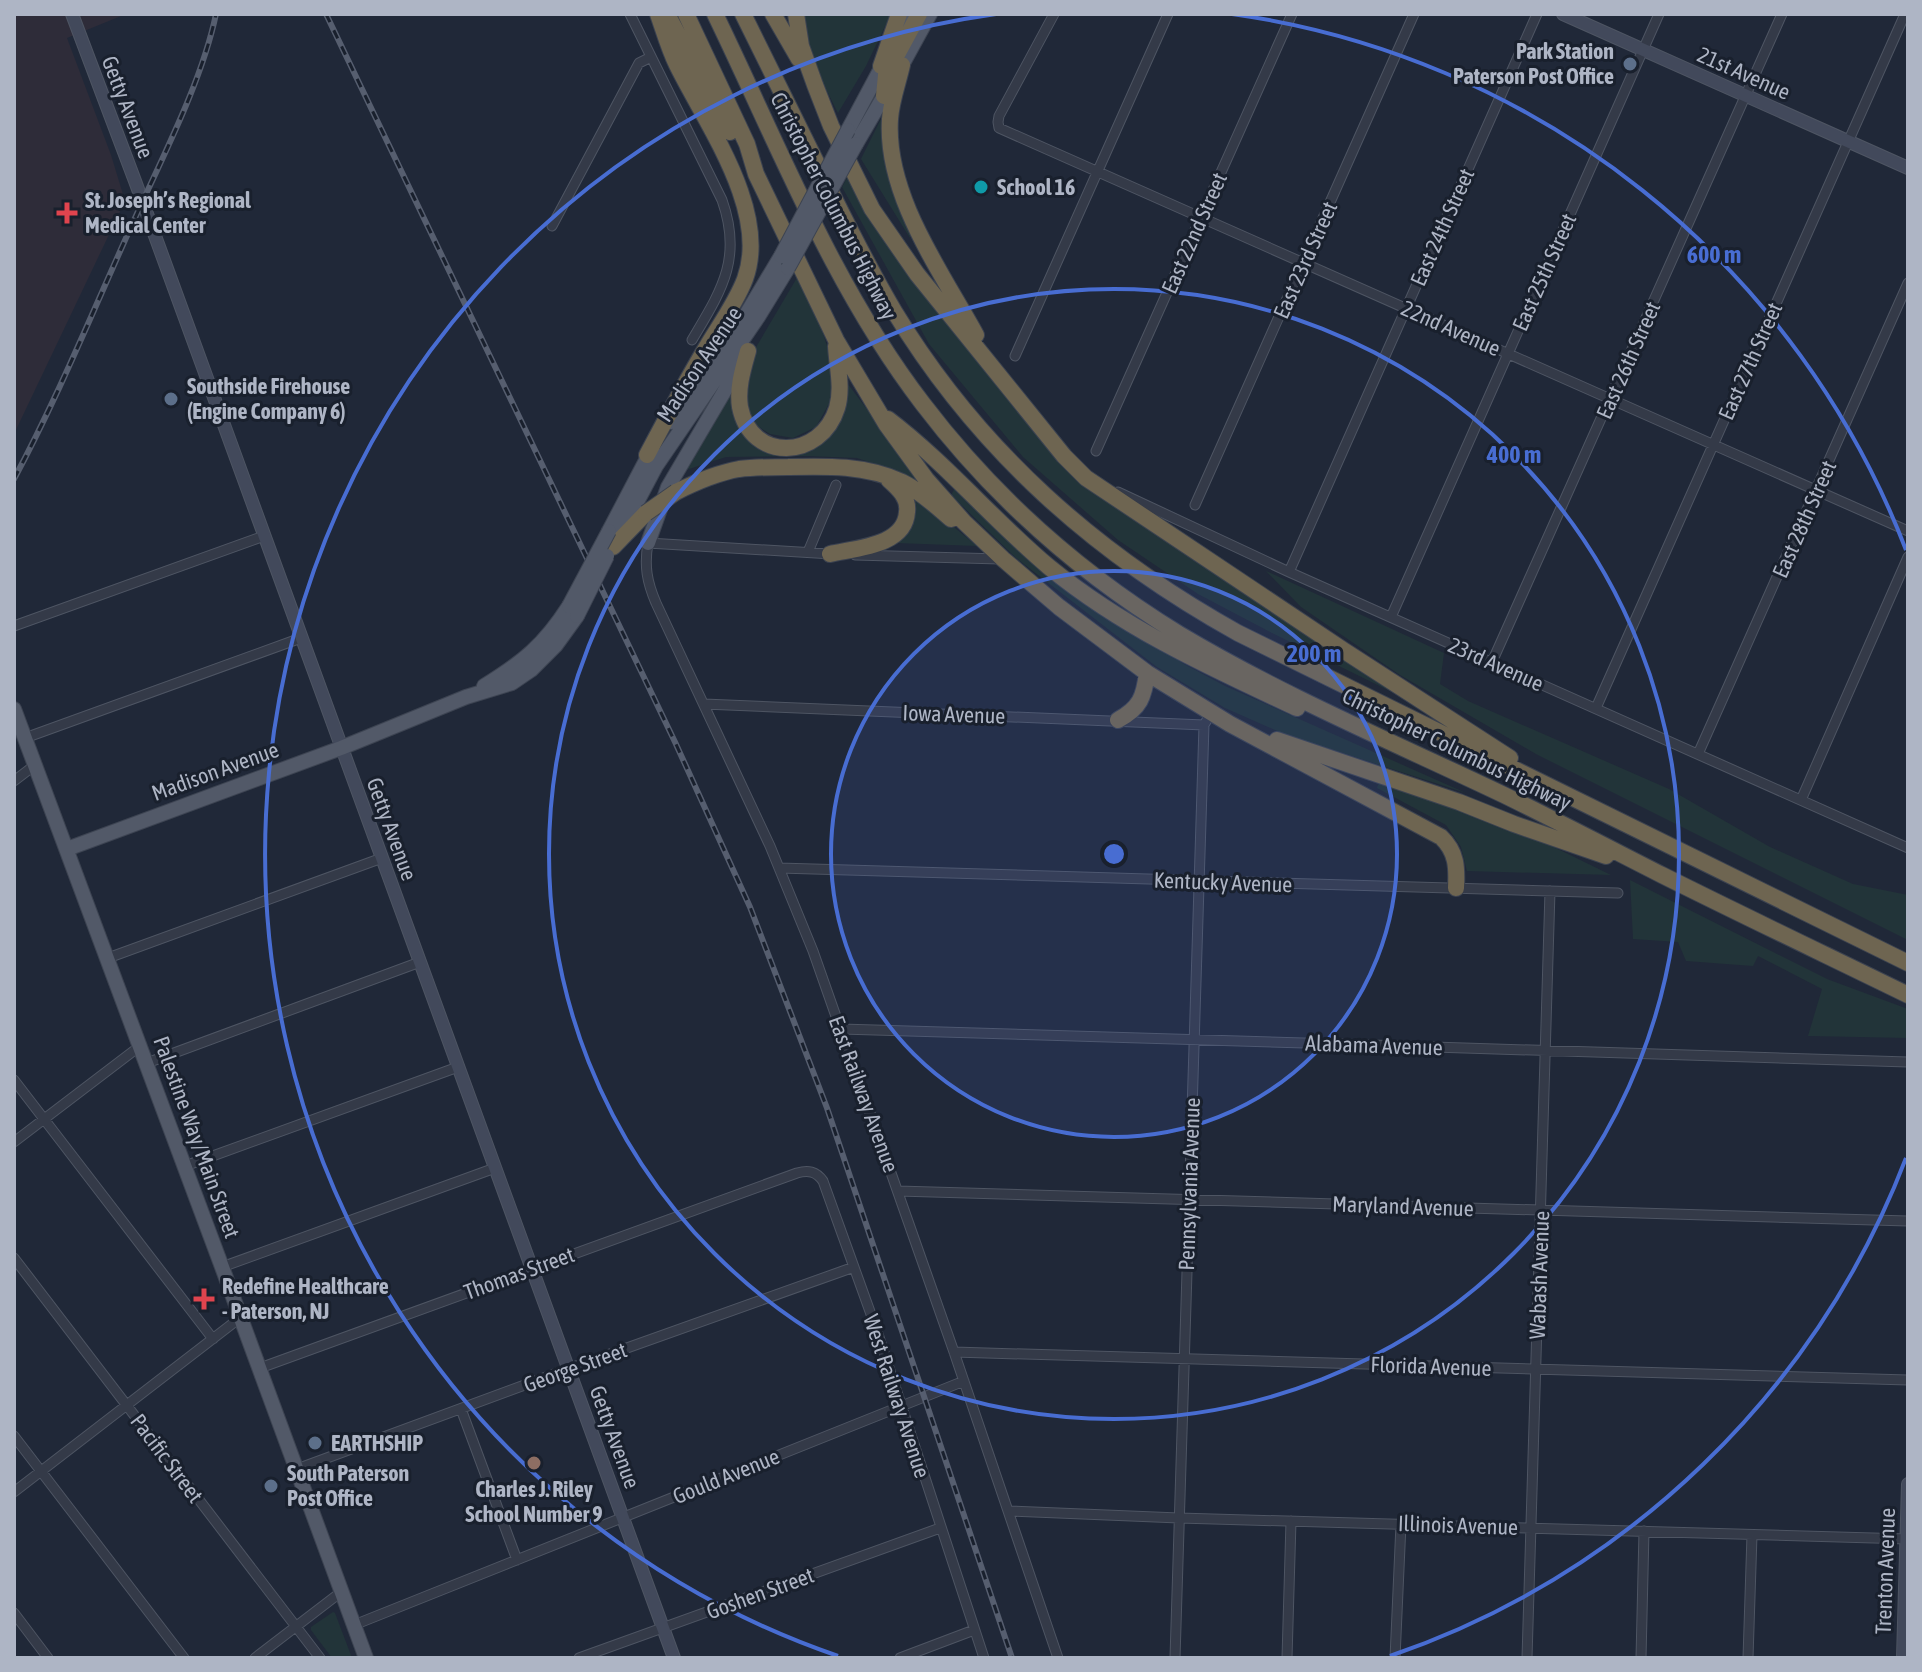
<svg xmlns="http://www.w3.org/2000/svg" width="1922" height="1672" viewBox="0 0 1922 1672" font-family="'Asap Condensed',sans-serif">
<rect width="100%" height="100%" fill="#202838"/>
<path fill="#2e2c39" d="M14 14H126L67 38 111 155 125 201 14 434Z"/>
<path fill="#223439" d="M805 14H891L866 66 838 113 813 63 803 20Z
M882 117 884 154 910 231V238L861 159Z
M849 174 1053 453 1410 701 1272 633 1198 594 1118 540 1023 457 929 344 842 187Z
M798 276 814 306 831 358V400L816 427 793 438 770 434 751 422 743 400 752 354Z
M845 380 928 491 896 471 857 458 807 456 726 457 683 471 734 386 745 432 774 450 824 438Z
M956 486 1117 620 1184 664 1225 686 1466 793 1284 734 1225 708 1157 667 1016 558 951 495Z
M916 496 977 546 896 543C911 532 913 514 916 496Z
M1266 571 1444 653 1440 684 1468 701 1669 789 1770 847 1853 884 1908 895V940L1536 754 1400 675 1301 607Z
M1380 779 1517 829 1611 875 1467 871 1461 847 1446 825 1377 788Z
M1630 880 1827 979 1908 1009V1038L1808 1036 1822 989 1758 956 1753 966 1686 961 1678 942 1633 939Z
M333 1612 335 1613 352 1658H332L311 1630V1627Z"/>
<g fill="none" stroke-linecap="round" stroke-linejoin="round">
<defs>
<path id="street" d="M630 14 722 200C743 259 721 291 692 340
M1054 14 999 116 998 122 999 128 1908 531
M552 226 639 63 651 57
M1015 356 1168 14
M1096 451 1292 14
M1118 492 1289 572 1908 848
M1195 505 1414 14
M808 552 836 485
M832 554 648 543C644 566 647 582 656 603L770 846 813 951 954 1352 1058 1658
M855 555 1000 559
M1289 572 1537 14
M1391 617 1659 14
M14 626 264 536
M1492 662 1782 14
M704 704 1204 725
M1596 708 1905 14
M25 738 301 638
M1698 754 1908 283
M14 781 35 765
M1801 800 1908 557
M779 868 1618 893
M108 958 382 858
M841 1029C1197 1038 1552 1052 1908 1062
M147 1063 420 962
M14 1080 213 1339
M14 1142 140 1046
M185 1166 458 1067
M898 1191 1908 1221
M14 1258 320 1658
M222 1267 495 1168
M954 1352 1908 1380
M260 1368 797 1173C808 1170 816 1171 823 1181L877 1331 984 1658
M461 1409 517 1560
M14 1436 184 1658
M297 1469 568 1369 854 1267
M14 1492 241 1317
M1009 1511 1179 1518 1908 1539
M14 1613 48 1658
M354 1625 964 1381
M255 1658 341 1592
M579 1658 940 1528
M900 1658 974 1630
M1175 1658 1204 725 1211 713
M1287 1658 1291 1521
M1395 1658 1401 1524
M1527 1658 1550 891
M1641 1658 1644 1531
M1748 1658 1752 1535"/>
<path id="secondary" d="M72 14 135 181 674 1658
M1563 14 1908 168
M1903 1658 1908 1484"/>
<path id="primary" d="M848 130 910 14
M856 144 902 65 930 14
M671 422 732 338 781 256
M609 531 652 449
M618 538 656 466 758 317 788 268
M648 543 668 487 741 363
M484 686C523 662 544 645 569 606
M14 709 222 1267 366 1658
M67 849 341 748 466 697 512 683 531 670 556 645 577 616"/>
<path id="highway" d="M667 14 730 132
M686 14 747 144 756 174 836 340 886 424 926 479 964 522 1003 559 1059 607 1147 673 1230 724 1441 837C1457 852 1457 868 1456 888
M715 14C779 146 833 287 923 404 993 496 1081 574 1179 634 1283 696 1395 743 1504 795 1557 821 1609 848 1662 875 1744 916 1826 955 1908 995
M743 14C771 70 798 126 826 182 848 226 869 269 894 311 979 451 1096 554 1238 633L1908 963
M773 14 799 59
M796 14 801 46 815 85 831 126 872 209 917 274 1064 456 1086 478 1343 650 1510 758
M902 65C898 83 891 101 890 119 885 195 941 271 976 335
M881 66 899 14
M884 96 886 75 919 14
M748 351C743 369 737 388 740 407 751 463 821 460 837 408 843 388 837 366 836 346
M888 419C946 463 993 520 1049 567 1125 629 1209 667 1297 708
M647 455C666 419 685 383 706 348 719 326 736 303 745 279 770 211 706 124 677 65 669 49 664 31 658 14
M676 492C696 482 717 473 739 469 755 467 772 467 788 467 827 466 866 465 902 482 920 491 936 506 951 519
M613 547 646 513
M830 554C856 548 905 546 907 512 909 498 898 488 889 480
M1118 720C1140 708 1144 697 1147 673
M1277 740 1459 802 1514 824 1606 856"/>
</defs>
<use href="#street" stroke="#4e5563" stroke-width="11"/>
<use href="#secondary" stroke="#4e5563" stroke-width="14"/>
<use href="#primary" stroke="#3d4452" stroke-width="16"/>
<use href="#highway" stroke="#3b4250" stroke-width="18"/>
<use href="#street" stroke="#343a48" stroke-width="9"/>
<use href="#secondary" stroke="#42495b" stroke-width="12"/>
<use href="#primary" stroke="#525968" stroke-width="14"/>
<use href="#highway" stroke="#6e6551" stroke-width="16"/>
<defs>
<path id="rail" d="M326 14 675 742 750 907 827 1108 1012 1658
M14 479C59 395 95 306 135 218 163 156 202 81 216 14"/>
</defs>
<use href="#rail" stroke="#565e6f" stroke-width="6"/>
<use href="#rail" stroke="#19202d" stroke-width="3" stroke-dasharray="9" stroke-linecap="butt"/>
<defs>
<path id="primary-bridge" d="M781 256 848 130
M788 268 856 144
M569 606 609 531
M577 616 607 556"/>
<path id="highway-bridge" d="M646 513 676 492"/>
</defs>
<use href="#primary-bridge" stroke="#3d4452" stroke-width="16" stroke-linecap="butt"/>
<use href="#highway-bridge" stroke="#3b4250" stroke-width="18" stroke-linecap="butt"/>
<use href="#primary-bridge" stroke="#525968" stroke-width="14"/>
<use href="#highway-bridge" stroke="#6e6551" stroke-width="16"/>
</g>
<circle cx="1114" cy="854" r="283" fill="#486dd2" fill-opacity=".12"/>
<g fill="none" stroke="#486dd2" stroke-width="4">
<circle cx="1114" cy="854" r="283"/>
<circle cx="1114" cy="854" r="565"/>
<path d="M1906 1158A848 848 0 0 1 1390 1656M838 1656A848 848 0 0 1 996 14M1232 14A848 848 0 0 1 1906 550"/>
</g>
<g fill="#5c6f8a" stroke="#19202d" stroke-width="3">
<circle cx="1630" cy="64" r="8"/>
<circle cx="171" cy="399" r="8"/>
<circle cx="315" cy="1443" r="8"/>
<circle cx="271" cy="1486" r="8"/>
</g>
<circle fill="#0f9aa8" stroke="#19202d" stroke-width="3" cx="981" cy="187" r="8"/>
<g fill="#e0444e" stroke="#19202d" stroke-width="3">
<path d="M63 201h8v8h8v8h-8v8h-8v-8h-8v-8h8z"/>
<path d="M200 1287h8v8h8v8h-8v8h-8v-8h-8v-8h8z"/>
</g>
<circle fill="#8d6e63" stroke="#19202d" stroke-width="3" cx="534" cy="1463" r="8"/>
<g text-anchor="middle" stroke-width="6" stroke-linejoin="round" paint-order="stroke">
<g font-size="22" font-weight="bold" fill="#aeb5c5" stroke="#19202d" text-anchor="start">
<text x="1614" y="59" text-anchor="end">Park Station<tspan x="1614" dy="25">Paterson Post Office</tspan></text>
<text x="997" y="195">School 16</text>
<text x="85" y="208">St. Joseph’s Regional<tspan x="85" dy="25">Medical Center</tspan></text>
<text x="187" y="394">Southside Firehouse<tspan x="187" dy="25">(Engine Company 6)</tspan></text>
<text x="222" y="1294">Redefine Healthcare<tspan x="222" dy="25">- Paterson, NJ</tspan></text>
<text x="331" y="1451">EARTHSHIP</text>
<text x="287" y="1481">South Paterson<tspan x="287" dy="25">Post Office</tspan></text>
<text x="534" y="1497" text-anchor="middle">Charles J. Riley<tspan x="534" dy="25">School Number 9</tspan></text>
</g>
<g font-size="22" fill="#aeb5c5" stroke="#19202d">
<text transform="translate(1744 73) rotate(24)" y="8">21st Avenue</text>
<text transform="translate(128 107) rotate(69)" y="8">Getty Avenue</text>
<text transform="translate(834 206) rotate(63)" y="8">Christopher Columbus Highway</text>
<text transform="translate(1442 227) rotate(-66)" y="8">East 24th Street</text>
<text transform="translate(1194 233) rotate(-66)" y="8">East 22nd Street</text>
<text transform="translate(1305 260) rotate(-66)" y="8">East 23rd Street</text>
<text transform="translate(1544 272) rotate(-66)" y="8">East 25th Street</text>
<text transform="translate(1451 328) rotate(24)" y="8">22nd Avenue</text>
<text transform="translate(1628 360) rotate(-66)" y="8">East 26th Street</text>
<text transform="translate(1750 361) rotate(-66)" y="8">East 27th Street</text>
<text transform="translate(699 364) rotate(-56)" y="8">Madison Avenue</text>
<text transform="translate(1804 519) rotate(-66)" y="8">East 28th Street</text>
<text transform="translate(1496 664) rotate(24)" y="8">23rd Avenue</text>
<text transform="translate(954 714) rotate(2)" y="8">Iowa Avenue</text>
<text transform="translate(1457 749) rotate(26)" y="8">Christopher Columbus Highway</text>
<text transform="translate(215 771) rotate(-20)" y="8">Madison Avenue</text>
<text transform="translate(392 829) rotate(70)" y="8">Getty Avenue</text>
<text transform="translate(1223 882) rotate(2)" y="8">Kentucky Avenue</text>
<text transform="translate(1374 1045) rotate(2)" y="8">Alabama Avenue</text>
<text transform="translate(864 1094) rotate(70)" y="8">East Railway Avenue</text>
<text transform="translate(197 1137) rotate(70)" y="8">Palestine Way/Main Street</text>
<text transform="translate(1189 1184) rotate(-88)" y="8">Pennsylvania Avenue</text>
<text transform="translate(1403 1206) rotate(2)" y="8">Maryland Avenue</text>
<text transform="translate(519 1273) rotate(-20)" y="8">Thomas Street</text>
<text transform="translate(1539 1275) rotate(-88)" y="8">Wabash Avenue</text>
<text transform="translate(1431 1366) rotate(2)" y="8">Florida Avenue</text>
<text transform="translate(575 1367) rotate(-20)" y="8">George Street</text>
<text transform="translate(897 1396) rotate(72)" y="8">West Railway Avenue</text>
<text transform="translate(615 1437) rotate(70)" y="8">Getty Avenue</text>
<text transform="translate(167 1458) rotate(53)" y="8">Pacific Street</text>
<text transform="translate(726 1476) rotate(-22)" y="8">Gould Avenue</text>
<text transform="translate(1458 1525) rotate(2)" y="8">Illinois Avenue</text>
<text transform="translate(1885 1571) rotate(-88)" y="8">Trenton Avenue</text>
<text transform="translate(760 1593) rotate(-20)" y="8">Goshen Street</text>
</g>
</g>
<circle cx="1114" cy="854" r="12" fill="#486dd2" stroke="#19202d" stroke-width="4"/>
<g font-size="24" text-anchor="middle" font-weight="bold" fill="#486dd2" stroke="#19202d" stroke-width="6" stroke-linejoin="round" paint-order="stroke">
<text x="1714" y="263">600 m</text>
<text x="1514" y="463">400 m</text>
<text x="1314" y="662">200 m</text>
</g>
<rect width="1922" height="1672" fill="none" stroke="#aeb5c5" stroke-width="32"/>
</svg>
